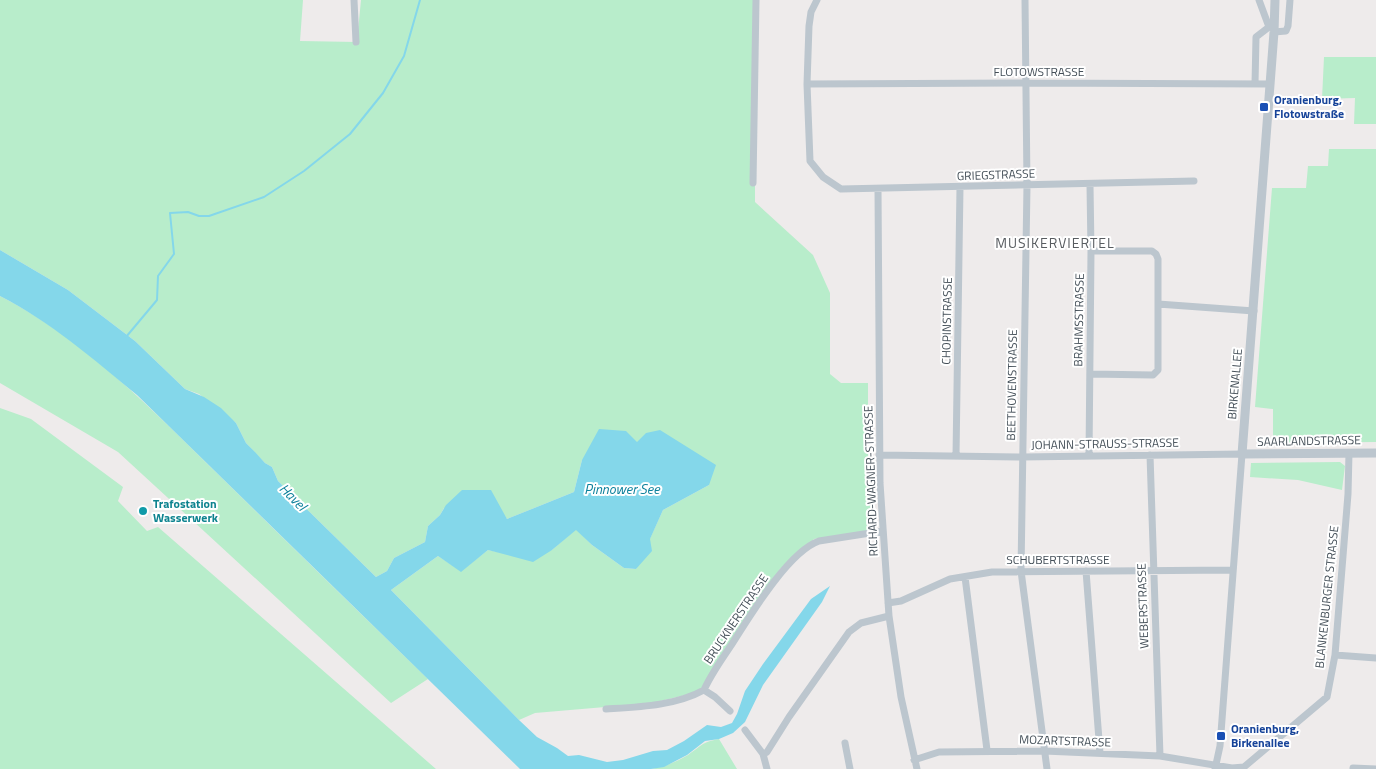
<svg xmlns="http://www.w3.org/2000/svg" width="1376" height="769" viewBox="0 0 1376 769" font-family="'Titillium Web',sans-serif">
<rect width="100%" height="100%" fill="#eeebeb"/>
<path fill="#b8edcb" d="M0 0H303L300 41 357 42 361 0H755V202L813 255 830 293V374L841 383H868V464L874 530 814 539 780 569 703 687 694 693 652 703 535 713 519 720 391 590 438 556 461 571 488 550 507 554 552 550 576 529 592 545 624 568 636 569 663 510 709 485 637 442 582 460 574 492 507 519 502 512 444 508 440 515 428 526 425 542 394 558 387 571 376 577 278 481 272 467 265 463 246 443 236 423 199 394 185 389 135 341 68 290 0 250Z
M1324 57H1376V124H1354L1355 98 1322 99Z
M1329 149H1376V442L1273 443V409L1255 407 1272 188H1306L1308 166H1328Z
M0 296C86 340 153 411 222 478 290 545 359 612 428 679L391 703 118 452 0 383Z
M0 408 31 419 123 487 118 501 147 531 158 527 436 769H0Z
M1340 462 1345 466 1342 490 1298 480 1250 477 1251 463Z
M719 739 737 769H651C664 767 676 762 688 755 701 746 702 742 719 739Z"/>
<path fill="#84d7ea" d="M0 250 68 290 135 341 185 389 204 397 221 408 236 423 246 443 255 452 265 463 272 467 278 481 376 577 387 571 394 558 425 542 428 526 440 515 446 505 462 490H491L507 519 574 492 582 460 599 429 626 431 637 442 646 433 660 430 716 465 709 485 663 510 650 539 652 551 636 569 624 568 592 545 576 530 552 550 533 562 488 550 461 572 438 556 391 590 519 720 537 737 557 748 568 756 579 755 607 762 623 760 653 751 667 750 684 741 707 725 721 727 732 723 737 714 745 691 763 664 811 599 830 586 822 602 763 685 745 722 733 733 719 739 705 741 687 755 664 767 651 769H520L137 395C93 359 51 322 0 296Z"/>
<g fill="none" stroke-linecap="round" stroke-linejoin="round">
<path stroke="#84d7ea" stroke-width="2" d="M126 337 157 300 158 276 174 254 170 213 188 212 199 216H209L264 197 304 171 350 134 383 93 404 56 420 0"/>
<path stroke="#bcc6ce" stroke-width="7" d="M354 0 356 42
M817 0 811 12 809 26 807 84 810 161 823 177 841 189 1194 181
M1025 0 1027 185 1021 571 1047 769
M1259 0 1269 27H1272
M1274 32 1286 31 1288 26 1290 0
M807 84 1025 83 1270 84
M1255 84 1256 37 1269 27
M753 183 756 0
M878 189 880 483 889 616 901 697 917 769
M1158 304 1254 311
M1090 374 1153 375 1158 370V259L1156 254 1152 251H1091
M879 455 1022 457 1242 454 1220 746 1215 769
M1150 455 1160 756
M956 456 960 187
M1089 456 1091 251 1090 185
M1086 571 1100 753
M965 577 987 750
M888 603 901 601 950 579 992 572 1233 570
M1335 655 1376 658
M704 690 715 697 730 711
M606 709C638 707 675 706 704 690 711 674 722 659 732 644 750 616 788 552 819 541L883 531
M745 730 763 754 767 769
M845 743 850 769
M763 754 767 752 789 717 849 632 861 623 889 616
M914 760 939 752 1044 751 1160 756 1232 768 1244 767 1327 697 1335 655 1348 494 1349 453
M1353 768 1376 769"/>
<path stroke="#bcc6ce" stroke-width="9" d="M1275 0 1274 32 1242 454 1376 453"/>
</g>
<g fill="#1a4fb4" stroke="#fff" stroke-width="2">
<rect x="1259" y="102" width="10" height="10" rx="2.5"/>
<rect x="1216" y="731" width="10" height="10" rx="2.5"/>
</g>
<circle fill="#0f9aa8" stroke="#fff" stroke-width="2" cx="143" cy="511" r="5"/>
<g text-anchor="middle" stroke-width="4" stroke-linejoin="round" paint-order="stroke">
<g font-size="12" fill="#444f58" stroke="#fff">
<text x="1039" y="76">FLOTOWSTRASSE</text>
<text transform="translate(996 175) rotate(-2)" y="4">GRIEGSTRASSE</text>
<text transform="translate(1079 320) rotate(-89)" y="4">BRAHMSSTRASSE</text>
<text transform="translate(947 321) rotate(-89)" y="4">CHOPINSTRASSE</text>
<text transform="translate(1235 384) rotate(-85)" y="4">BIRKENALLEE</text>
<text transform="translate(1012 385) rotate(-89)" y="4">BEETHOVENSTRASSE</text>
<text transform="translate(1309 441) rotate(-1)" y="4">SAARLANDSTRASSE</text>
<text transform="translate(1105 444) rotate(-1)" y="4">JOHANN-STRAUSS-STRASSE</text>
<text transform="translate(871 481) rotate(-92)" y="4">RICHARD-WAGNER-STRASSE</text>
<text x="1058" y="564">SCHUBERTSTRASSE</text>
<text transform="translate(1327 597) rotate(-84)" y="4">BLANKENBURGER STRASSE</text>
<text transform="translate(1143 606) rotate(-92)" y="4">WEBERSTRASSE</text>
<text transform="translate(736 619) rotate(-56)" y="4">BRUCKNERSTRASSE</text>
<text transform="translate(1065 741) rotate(2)" y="4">MOZARTSTRASSE</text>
</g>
<g font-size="12" font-weight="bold" fill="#164399" stroke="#fff" text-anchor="start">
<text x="1274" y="104">Oranienburg,<tspan x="1274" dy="14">Flotowstraße</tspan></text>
<text x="1231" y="733">Oranienburg,<tspan x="1231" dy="14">Birkenallee</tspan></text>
</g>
<g font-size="12" font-weight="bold" fill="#0d838f" stroke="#fff" text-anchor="start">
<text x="153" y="508">Trafostation<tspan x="153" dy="14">Wasserwerk</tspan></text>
</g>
<g font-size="14" letter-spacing="1" fill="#585c60" stroke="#fff">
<text x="1055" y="248">MUSIKERVIERTEL</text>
</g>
<g font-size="14" font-style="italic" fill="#0c809b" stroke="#fff">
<text x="622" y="494">Pinnower See</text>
<text transform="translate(293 497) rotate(45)" y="5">Havel</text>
</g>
</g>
</svg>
